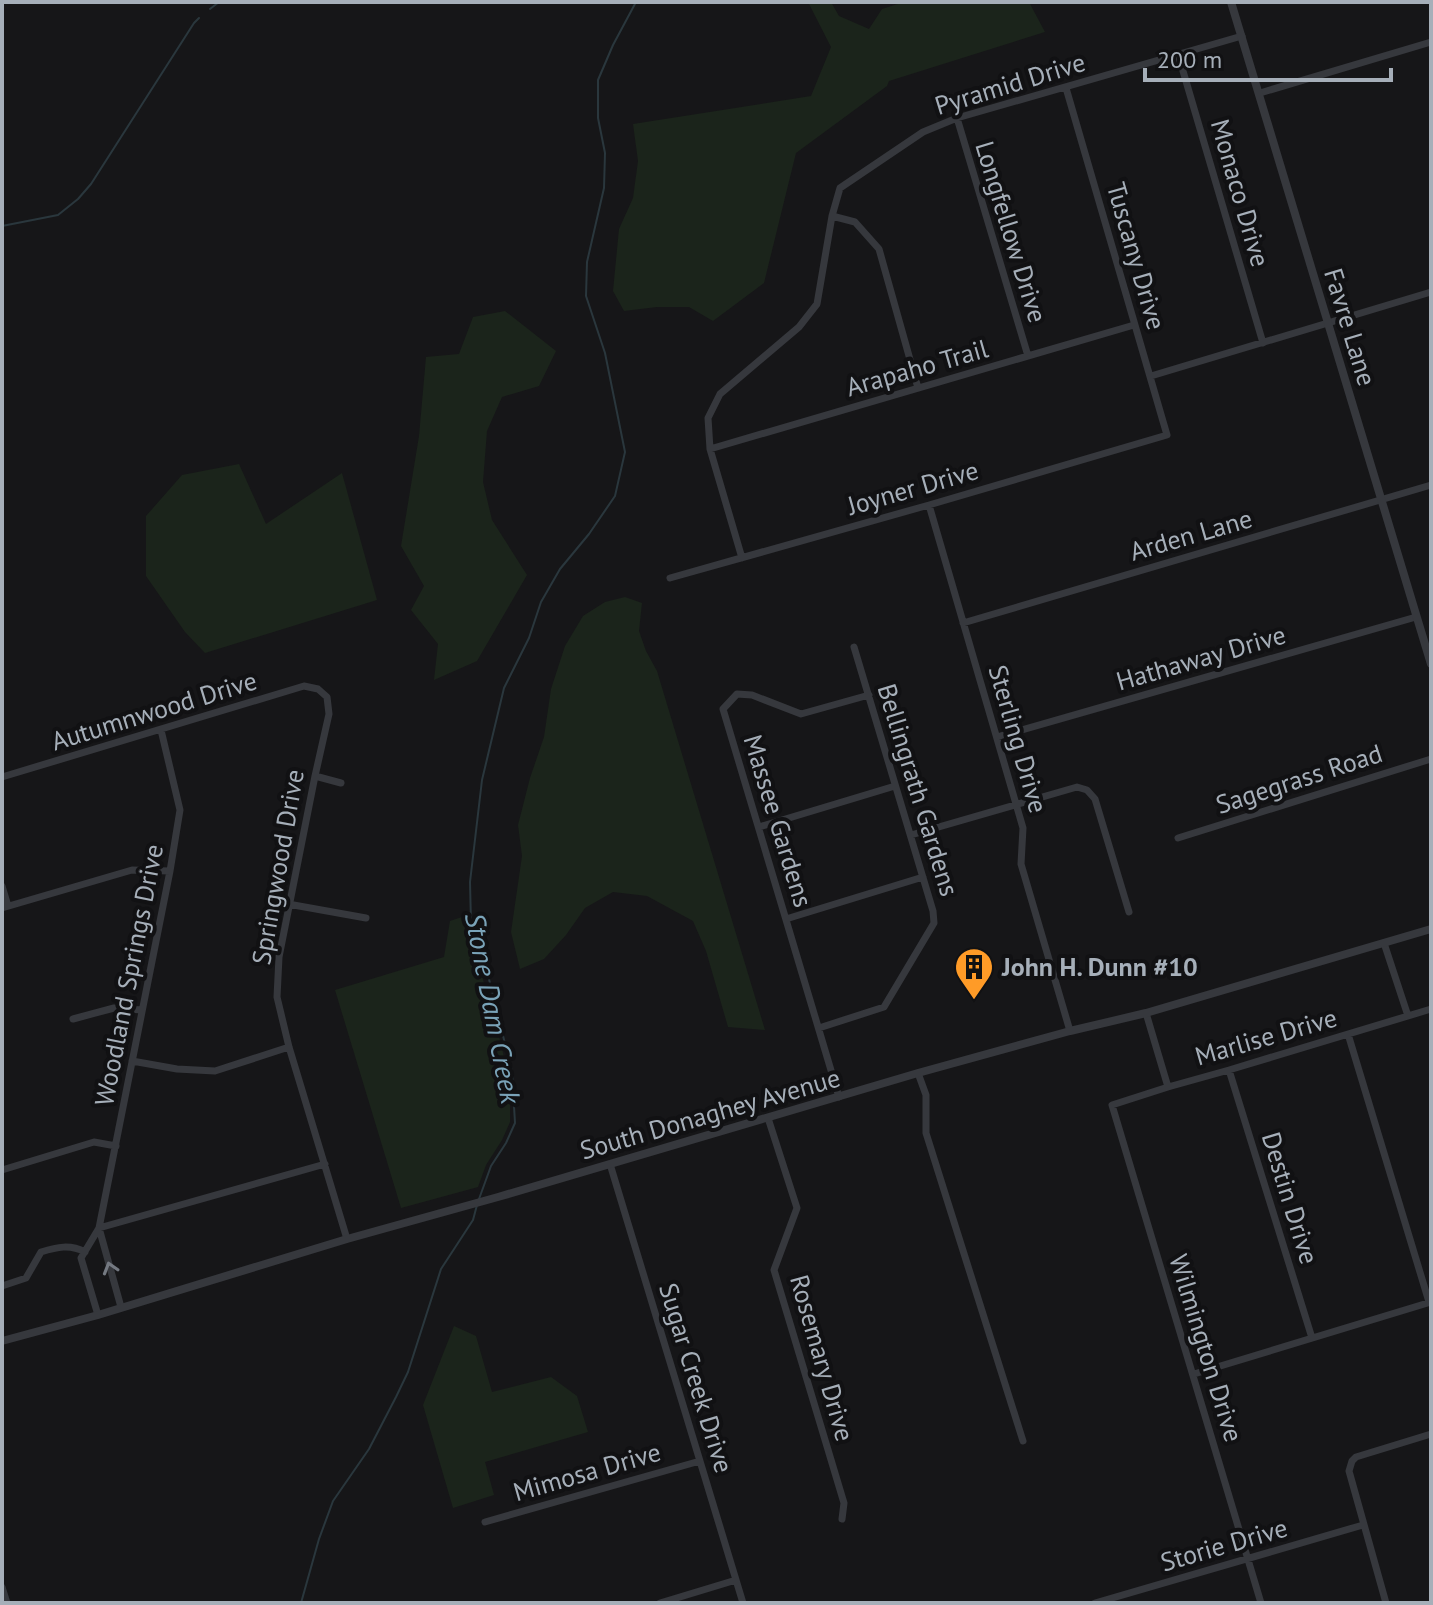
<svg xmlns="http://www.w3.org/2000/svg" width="1433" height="1605" viewBox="0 0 1433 1605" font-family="'PT Sans',sans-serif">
<rect width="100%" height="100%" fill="#161618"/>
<path fill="#1b241b" d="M808 2H831L839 16 869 29 882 9 904 2H1029L1045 32 889 81 887 86 796 153 764 283 713 321 689 307H657L624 311 613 291 619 229 633 198 638 161 633 124 811 96 831 47Z
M505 311 556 351 539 386 502 397 487 431 483 482 492 520 527 575 477 661 434 680 438 644 411 610 424 586 401 546 419 436 426 357 459 354 473 317Z
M239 464 266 524 342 473 377 600 205 653 185 632 146 576V516L182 475Z
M625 597 642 603 639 631 646 651 657 671 765 1030 728 1027 706 951 693 921 647 896 613 892 585 908 566 935 544 959 520 969 511 932 522 856 518 825 530 778 544 737 551 689 565 646 583 616 605 602Z
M465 916 500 1040 507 1070 510 1098V1122L502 1140 486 1165 478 1187 401 1208 335 990 444 957 450 921Z
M454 1326 476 1336 492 1392 551 1377 577 1396 588 1432 485 1462 494 1495 453 1508 423 1405Z"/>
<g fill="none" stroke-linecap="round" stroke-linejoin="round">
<path stroke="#2a373d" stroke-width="2" d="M210 9 219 2
M2 226 58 215 78 199 91 184 194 23 199 18
M479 1199 491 1166 506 1143 515 1123 512 1072 486 967 471 923 470 882 482 780 504 688 529 638 541 602 560 569 589 534 615 496 625 452 605 353 586 296 587 262 604 188 605 153 598 118V80L613 45 636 2
M301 1603 319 1539 333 1501 369 1449 396 1397 408 1372 441 1269 473 1220 477 1205"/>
<path stroke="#36383d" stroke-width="7" d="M1178 54 1263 343
M1260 93 1431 42
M957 118 1028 356
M832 216 855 222 879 249 918 388
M1151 376 1431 292
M710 449 1134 325
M929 505 1023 828 1021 864 1070 1031
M742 558 710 449 708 418 720 394 799 327 817 304 832 216 840 188 923 132 957 118 1242 36
M670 578 929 505 1167 435 1066 88
M963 623 1431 485
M997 737 1416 617
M315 776 341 783
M2 777 304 686 318 689 327 697 329 714 315 776 279 957 277 997 289 1047 347 1239
M759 827 895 786
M911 835 1077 787 1087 790 1095 799 1129 912
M1178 838 1431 759
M2 886 8 906
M288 904 366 918
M2 908 132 870 170 871
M786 919 923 877
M1384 943 1408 1016
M1146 1013 1168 1087
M73 1019 114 1008 142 1010
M819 1028 884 1007 934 923 933 911 854 647
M1348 1034 1429 1302
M132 1061 177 1069 215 1071 289 1047
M1229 1070 1312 1338
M918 1073 926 1095V1133L1023 1441
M839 1097 723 709 737 694 752 695 801 714 869 695
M768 1118 797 1208 774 1270 844 1503 842 1519
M610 1164 743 1603
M2 1170 94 1142 116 1146
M99 1228 325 1164
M99 1228 121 1307
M2 1286 26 1278 41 1252C57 1247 70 1244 85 1252
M98 1315 81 1258 99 1228 170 871 180 810 161 730
M1194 1374 1431 1302
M485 1522 700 1461
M2 1587 7 1603
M660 1603 736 1580
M1095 1603 1363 1525
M1261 1603 1112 1105 1168 1087 1229 1070 1431 1009
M1386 1603 1349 1471 1352 1461 1356 1457 1431 1434"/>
<path stroke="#36383d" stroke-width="8" d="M1231 2 1431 664
M2 1341 98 1315 347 1239 498 1197 918 1073 1070 1031 1146 1013 1431 929"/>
</g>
<defs><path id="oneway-chevron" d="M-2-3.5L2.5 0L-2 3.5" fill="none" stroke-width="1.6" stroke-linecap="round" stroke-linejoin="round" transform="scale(2)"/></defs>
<use stroke="#747981" href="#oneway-chevron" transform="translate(110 1268) rotate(-107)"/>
<defs>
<symbol id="building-pin" viewBox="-11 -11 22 30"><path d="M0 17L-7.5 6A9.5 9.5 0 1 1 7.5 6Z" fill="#ff9b27" stroke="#111113"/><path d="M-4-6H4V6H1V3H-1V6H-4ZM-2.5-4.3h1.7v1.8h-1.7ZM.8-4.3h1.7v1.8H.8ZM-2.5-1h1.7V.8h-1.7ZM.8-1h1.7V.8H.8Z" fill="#111"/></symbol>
</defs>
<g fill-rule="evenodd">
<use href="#building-pin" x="952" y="945" width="44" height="60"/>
</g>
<g text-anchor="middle" stroke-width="8" stroke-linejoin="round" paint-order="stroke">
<g font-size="26" fill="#a6afb9" stroke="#111113">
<text transform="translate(1010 84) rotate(-17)" y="9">Pyramid Drive</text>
<text transform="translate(1240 193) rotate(74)" y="9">Monaco Drive</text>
<text transform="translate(1011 232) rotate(73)" y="9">Longfellow Drive</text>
<text transform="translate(1136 256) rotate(74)" y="9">Tuscany Drive</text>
<text transform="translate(1350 327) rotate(73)" y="9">Favre Lane</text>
<text transform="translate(917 368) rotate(-16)" y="9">Arapaho Trail</text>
<text transform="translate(913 488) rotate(-16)" y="9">Joyner Drive</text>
<text transform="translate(1191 535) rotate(-16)" y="9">Arden Lane</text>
<text transform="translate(1201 658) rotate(-16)" y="9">Hathaway Drive</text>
<text transform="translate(154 711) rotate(-17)" y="9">Autumnwood Drive</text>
<text transform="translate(1018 739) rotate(74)" y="9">Sterling Drive</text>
<text transform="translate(1299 779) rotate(-18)" y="9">Sagegrass Road</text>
<text transform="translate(918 790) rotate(73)" y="9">Bellingrath Gardens</text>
<text transform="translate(778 821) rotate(73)" y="9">Massee Gardens</text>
<text transform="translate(278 867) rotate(-80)" y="9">Springwood Drive</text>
<text transform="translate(129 975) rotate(-79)" y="9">Woodland Springs Drive</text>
<text transform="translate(1266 1037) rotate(-16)" y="9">Marlise Drive</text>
<text transform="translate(710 1114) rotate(-16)" y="9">South Donaghey Avenue</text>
<text transform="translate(1290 1198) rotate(73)" y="9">Destin Drive</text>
<text transform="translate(1206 1348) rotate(73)" y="9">Wilmington Drive</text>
<text transform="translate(822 1358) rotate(74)" y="9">Rosemary Drive</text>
<text transform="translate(696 1378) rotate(73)" y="9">Sugar Creek Drive</text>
<text transform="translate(587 1472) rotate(-16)" y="9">Mimosa Drive</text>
<text transform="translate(1224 1545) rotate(-16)" y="9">Storie Drive</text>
</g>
<g font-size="26" font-weight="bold" fill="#a6afb9" stroke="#111113" text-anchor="start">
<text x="1002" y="976">John H. Dunn #10</text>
</g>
<g font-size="28" font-style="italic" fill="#7aa3b8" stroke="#111113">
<text transform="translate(493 1008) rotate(79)" y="10">Stone Dam Creek</text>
</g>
</g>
<rect width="1433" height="1605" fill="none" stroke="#a6afb9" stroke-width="8"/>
<path d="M1145 68v12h246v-12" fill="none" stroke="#a6afb9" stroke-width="4"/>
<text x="1157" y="68" font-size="24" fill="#a6afb9" stroke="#111113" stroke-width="6" paint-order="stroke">200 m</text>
</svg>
